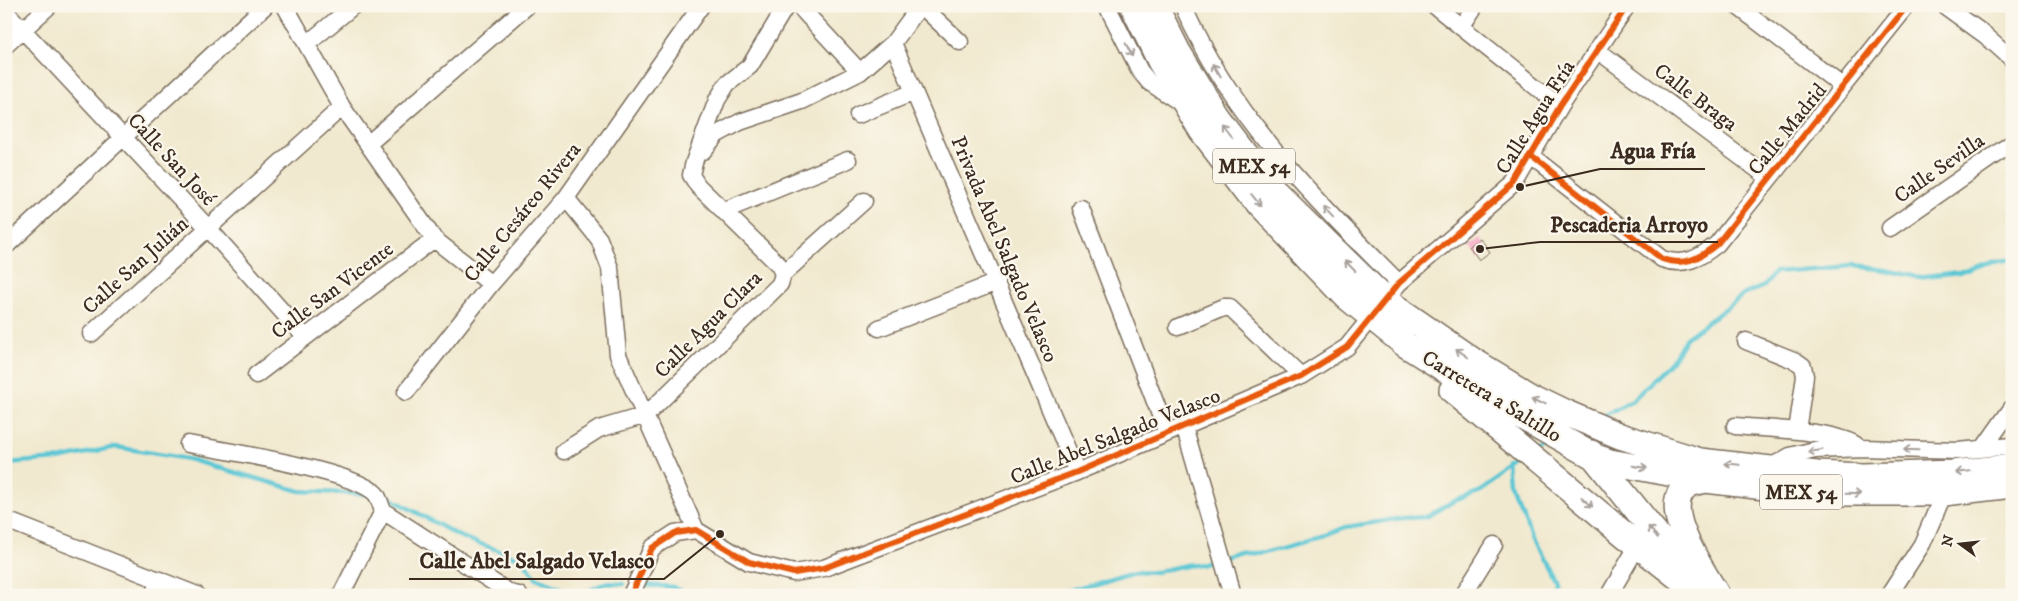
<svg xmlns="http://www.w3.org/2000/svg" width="2018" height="601" viewBox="0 0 2018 601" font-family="'IM FELL DW Pica',serif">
<rect width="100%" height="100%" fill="#fbf7ec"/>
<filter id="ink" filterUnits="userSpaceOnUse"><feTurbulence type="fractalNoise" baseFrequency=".02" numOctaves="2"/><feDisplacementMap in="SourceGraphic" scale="10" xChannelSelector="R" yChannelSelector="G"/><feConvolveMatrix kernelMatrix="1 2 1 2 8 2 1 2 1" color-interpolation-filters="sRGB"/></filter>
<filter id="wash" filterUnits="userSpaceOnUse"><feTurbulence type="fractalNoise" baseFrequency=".0096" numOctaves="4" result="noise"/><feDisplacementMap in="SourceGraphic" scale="20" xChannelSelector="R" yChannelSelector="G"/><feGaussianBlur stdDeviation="1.12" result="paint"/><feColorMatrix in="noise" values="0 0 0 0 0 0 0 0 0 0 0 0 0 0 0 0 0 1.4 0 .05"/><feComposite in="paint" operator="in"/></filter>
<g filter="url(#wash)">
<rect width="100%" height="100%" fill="#f1e9cf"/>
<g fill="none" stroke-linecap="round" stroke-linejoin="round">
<path stroke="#5ac6d4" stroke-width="4.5" d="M1600 418 1634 399 1671 362 1686 338 1745 294 1764 286 1775 272 1851 266 1884 270 1917 277 1959 272 1980 264 2012 259
M1539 452 1554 444
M6 463 58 459 116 447 188 459 300 491 365 494
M1514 466 1516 494 1532 538 1554 582V595
M380 494 385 495 459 536 522 559 536 578 578 595
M647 585 673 587 688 595
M579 595 606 583 623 584
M1053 595 1136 571 1155 572 1194 565 1209 568 1325 535 1346 527 1403 518 1426 517 1452 502 1481 491 1524 461"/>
</g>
<g id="blocks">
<path fill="#f5a3c2" d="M1480 238 1490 252 1479 260 1469 246Z"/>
</g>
</g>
<g filter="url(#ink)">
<use href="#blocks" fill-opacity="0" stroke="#7b6d5c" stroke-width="1"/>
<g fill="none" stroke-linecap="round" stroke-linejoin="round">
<defs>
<path id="street" d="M285 6 342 107 434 239 491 284
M799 6 860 72
M922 6 960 42
M1107 6 1140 71 1149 82 1181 103
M1183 6C1231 116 1316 200 1399 283
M1435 6 1560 106
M1737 6 1842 86
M1945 6 1985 35 2012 59
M6 12 208 228 305 337
M1461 27 1475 6
M893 43 1077 472
M307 44 353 6
M6 45 49 6
M1597 50 1769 178
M858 115 914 92
M368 144 527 6
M703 151 716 135 740 122 802 101 860 72 893 43 920 6
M1530 156 1662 259C1684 267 1700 258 1717 244L1907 6
M566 198 599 239 610 268 618 355 696 530
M1081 208 1167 433
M723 211 848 160
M1890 228 2012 143
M6 246 265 6
M783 274 779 265 698 186 691 175 694 162 717 100 727 84 750 66 786 6
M1178 327 1223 308H1230L1301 376
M879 328 997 282
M91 334 342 107
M1746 341 1796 361 1803 366 1805 376 1797 431
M256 375 434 239
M406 392 491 284 566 198 701 6
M1184 426 1233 595
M1735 426C1766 429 1833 430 1857 445
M188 444C225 451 354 471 376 494 379 498 381 506 383 511
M1983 449 2012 408
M564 451 599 429 646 415 780 284 783 274 864 201
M1769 468 1790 456 1815 450 1863 448 1958 451 2012 446
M383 511 510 593 519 595
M6 520 197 595
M153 595 160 580
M341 595 383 511
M631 595 652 548 675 533 696 530 749 562 794 573 824 568 1077 472 1301 376 1347 347 1399 283 1515 183 1560 106 1627 6
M1463 595 1494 545
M1609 595 1638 545
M1889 595 1922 544 1944 493"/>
<path id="primary" d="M1133 6 1160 61 1202 131 1258 204 1347 297 1406 345 1492 399 1593 456 1610 462 1706 480 1815 493H1944L2012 485
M1155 6 1178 52 1219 119 1273 190 1385 300 1475 362 1531 396 1566 413 1620 436 1700 461 1817 474 1862 476 1952 473 2012 467
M1452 390 1625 535 1701 595
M1591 453 1682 566
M1706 480C1701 481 1695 482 1690 484 1654 502 1704 573 1717 595"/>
</defs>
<use href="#street" stroke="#7b6d5c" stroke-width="19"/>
<use href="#primary" stroke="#7b6d5c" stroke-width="28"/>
<use href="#street" stroke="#fff" stroke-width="16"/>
<use href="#primary" stroke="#fff" stroke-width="25"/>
<defs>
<path id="cycleway" d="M1530 156 1662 259C1684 267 1700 258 1717 244L1907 6
M631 595 652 548 675 533 696 530 749 562 794 573 824 568 1077 472 1301 376 1347 347 1399 283 1515 183 1560 106 1627 6"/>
</defs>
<use href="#cycleway" stroke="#fbf7ec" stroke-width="9"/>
<use href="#cycleway" stroke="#e8590c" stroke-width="6"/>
</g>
<defs><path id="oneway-shaft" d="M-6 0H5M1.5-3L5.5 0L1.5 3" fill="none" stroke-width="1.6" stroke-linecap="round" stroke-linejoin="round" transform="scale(1.25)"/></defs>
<g stroke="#a79f9a">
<use href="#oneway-shaft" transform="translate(1129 50) rotate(63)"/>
<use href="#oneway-shaft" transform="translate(1217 70) rotate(-120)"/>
<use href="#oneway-shaft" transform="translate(1229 133) rotate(-127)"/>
<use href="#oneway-shaft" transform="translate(1256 200) rotate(51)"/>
<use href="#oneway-shaft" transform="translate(1328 211) rotate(-134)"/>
<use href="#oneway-shaft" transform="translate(1350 266) rotate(-135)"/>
<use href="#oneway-shaft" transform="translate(1462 353) rotate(-145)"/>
<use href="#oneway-shaft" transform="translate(1539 400) rotate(-154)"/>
<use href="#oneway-shaft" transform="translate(1911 450) rotate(-178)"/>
<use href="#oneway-shaft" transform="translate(1815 451) rotate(172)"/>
<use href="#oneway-shaft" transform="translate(1732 464) rotate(-174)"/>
<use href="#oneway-shaft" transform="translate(1640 467) rotate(10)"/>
<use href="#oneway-shaft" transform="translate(1963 472) rotate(174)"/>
<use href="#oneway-shaft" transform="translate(1853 494) rotate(2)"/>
<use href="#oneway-shaft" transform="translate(1587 502) rotate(41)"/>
<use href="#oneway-shaft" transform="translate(1653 532) rotate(-130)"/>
</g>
</g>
<g text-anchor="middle" stroke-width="4.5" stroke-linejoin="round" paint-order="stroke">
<g fill="#fbf7ec" stroke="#75685c" stroke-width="1">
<rect x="1213" y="148.5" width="82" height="35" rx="4"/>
<rect x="1760" y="474.5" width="82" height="35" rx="4"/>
</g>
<g font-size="20" font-weight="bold" fill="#3b2a1e">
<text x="1254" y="173">MEX 54</text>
<text x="1801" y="499">MEX 54</text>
</g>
<g font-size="21" fill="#3b2a1e" stroke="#fbf7ec">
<text transform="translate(1696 97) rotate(37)" y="7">Calle Braga</text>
<text transform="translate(1535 117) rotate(-58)" y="7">Calle Agua Fría</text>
<text transform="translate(1787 129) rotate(-51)" y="7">Calle Madrid</text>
<text transform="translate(172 159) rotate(47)" y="7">Calle San José</text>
<text transform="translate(1939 168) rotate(-35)" y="7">Calle Sevilla</text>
<text transform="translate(522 212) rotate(-51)" y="7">Calle Cesáreo Rivera</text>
<text transform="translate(1005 249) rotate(67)" y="7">Privada Abel Salgado Velasco</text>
<text transform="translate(135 265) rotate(-42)" y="7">Calle San Julián</text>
<text transform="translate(332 290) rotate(-37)" y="7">Calle San Vicente</text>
<text transform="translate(708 324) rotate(-45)" y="7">Calle Agua Clara</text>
<text transform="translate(1492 396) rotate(31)" y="7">Carretera a Saltillo</text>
<text transform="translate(1115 436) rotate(-22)" y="7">Calle Abel Salgado Velasco</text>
</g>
</g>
<path fill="none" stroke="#3b2a1e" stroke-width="2" d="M1520 187L1600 169H1705M1480 249L1540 242H1718M720 534L664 579H409"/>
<g fill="#3b2a1e" stroke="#fbf7ec" stroke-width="2">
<circle cx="1520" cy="187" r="5"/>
<circle cx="1480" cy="249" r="5"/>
<circle cx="720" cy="534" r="5"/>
</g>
<g font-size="22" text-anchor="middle" font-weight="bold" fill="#3b2a1e" stroke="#fbf7ec" stroke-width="4.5" stroke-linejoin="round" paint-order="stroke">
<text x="1653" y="158">Agua Fría</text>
<text x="1629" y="232">Pescaderia Arroyo</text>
<text x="537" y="568">Calle Abel Salgado Velasco</text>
</g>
<rect width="2018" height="601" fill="none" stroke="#fbf7ec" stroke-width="25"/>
<g transform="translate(1960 544) rotate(285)" stroke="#fbf7ec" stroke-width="4" paint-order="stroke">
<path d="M0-4L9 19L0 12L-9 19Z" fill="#3b2a1e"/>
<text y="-8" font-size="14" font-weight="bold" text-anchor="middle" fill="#3b2a1e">N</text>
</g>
</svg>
